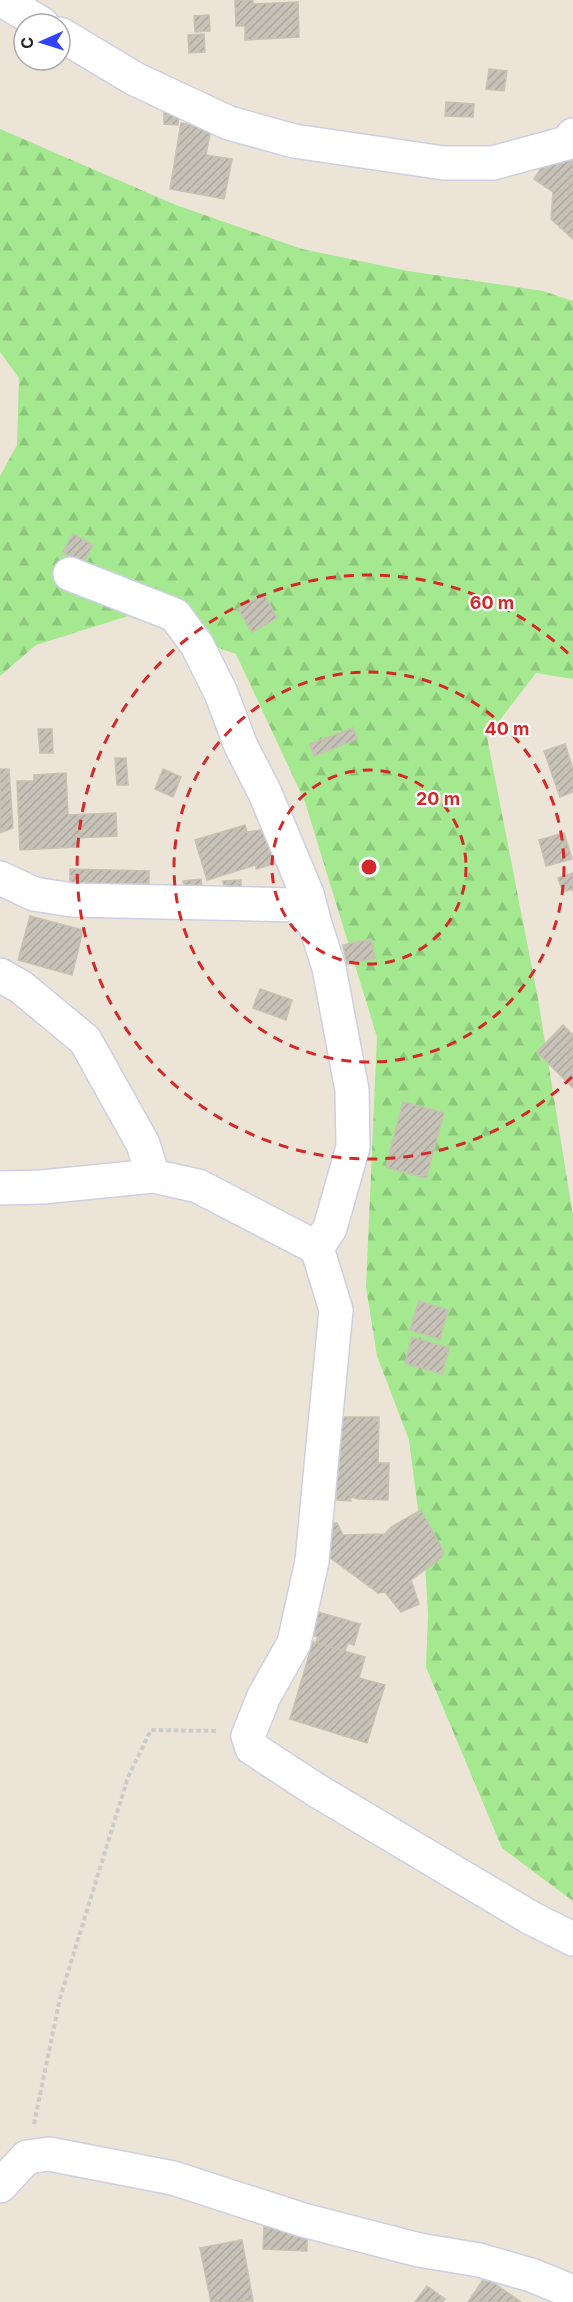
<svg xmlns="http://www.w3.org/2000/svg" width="573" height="2302" viewBox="0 0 573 2302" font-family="Inter,sans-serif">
<defs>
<pattern id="forest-firs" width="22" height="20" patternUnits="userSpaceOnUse" patternTransform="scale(1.5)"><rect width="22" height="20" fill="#a4e88f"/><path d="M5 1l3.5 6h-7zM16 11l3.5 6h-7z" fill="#8dc77b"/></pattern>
<pattern id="building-hatch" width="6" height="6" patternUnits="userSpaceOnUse" patternTransform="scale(1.5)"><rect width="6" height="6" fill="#c7c2b8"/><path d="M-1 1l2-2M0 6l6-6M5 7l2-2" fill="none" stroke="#aba79e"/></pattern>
</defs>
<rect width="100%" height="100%" fill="#ece5d7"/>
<path fill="url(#forest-firs)" d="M0 129 176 205 302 249 408 271 543 291 573 301V679L536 673 487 737 538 999 573 1216V1901L502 1848 426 1667 428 1614 425 1563 409 1440 377 1356 366 1287 377 1037 305 802 236 654 128 616 36 645 0 676V476L17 445 19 378 0 352Z"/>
<path fill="url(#building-hatch)" stroke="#c7c1b1" stroke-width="1.5" d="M235 0H253V4L298 2 299 37 245 40V26H236Z
M209 15 210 31 195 32 194 16Z
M204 34 205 52 189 53 188 35Z
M489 69 507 71 504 91 486 89Z
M446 102 474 104 473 117 445 116Z
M164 107 179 108 178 125 164 124Z
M181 123 211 128 206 155 232 159 224 199 170 189Z
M563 154 573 161V239L551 219 553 192 534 179 545 162Z
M73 534 93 545 83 563 63 552Z
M264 594 277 618 252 632 238 609Z
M353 728 357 739 314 756 310 744Z
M38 729H52L53 753H40Z
M565 744 573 769V792L560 797 544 751Z
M115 758H126L128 785H117Z
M0 769H9L13 828 0 833Z
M163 769 181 777 173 797 155 789Z
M66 773 68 815 116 813 117 836 76 838 77 847 20 850 17 781H34V775Z
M245 825 247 832 274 828 283 861 256 869V865L207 880 195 840Z
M564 833 572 859 546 866 539 840Z
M70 869 149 871V894L70 887Z
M573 873V892L572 889 563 892 558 878Z
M201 879 202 888 185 889 183 881Z
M241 880V894L225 896 223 881Z
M30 916 83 930 72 975 18 960Z
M371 939 375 958 347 964 343 945Z
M260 989 292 1000 286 1020 253 1008Z
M563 1025 573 1035V1088L537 1052Z
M403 1102 444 1113 426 1178 386 1167Z
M419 1301 448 1310 440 1339 410 1330Z
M412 1337 449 1348 442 1374 405 1363Z
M332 1417H379L378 1463H389L388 1500 358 1499 350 1496 351 1501 337 1500V1493H331Z
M421 1510 443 1551 442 1557 411 1580 419 1604 401 1612 385 1592 378 1593 325 1554 328 1523H337L343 1535 385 1534 391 1527Z
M318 1612 360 1624 354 1645 348 1643 345 1651 316 1643 318 1637 311 1635Z
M313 1642 365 1657 359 1678 385 1685 367 1743 290 1719Z
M264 2227 295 2229V2236H307V2251L263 2249Z
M242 2240 253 2301 211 2302 200 2248Z
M485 2277 521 2302H468Z
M427 2286 445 2299 442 2302H415Z"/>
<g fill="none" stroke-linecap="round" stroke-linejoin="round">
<defs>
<path id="minor" d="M2 0 42 24
M60 34 135 79 229 123 294 141 444 163H493L567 143 573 135
M70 574 175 615 197 645 221 693 241 746 265 793 307 894 315 924
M0 878 34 894 72 900 296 905 315 924 329 968 352 1090 353 1147 330 1228 317 1248 336 1310 312 1561 294 1643 264 1696 248 1736 252 1748 316 1790 531 1918 573 1939
M0 975 21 987 85 1040 143 1144 153 1176
M0 1188 42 1187 153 1176 198 1186 317 1248
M0 2186 27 2157 49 2154 173 2178 303 2220 419 2250 479 2260 531 2275 573 2292"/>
</defs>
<use href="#minor" stroke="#cdcfe2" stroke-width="36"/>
<path stroke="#cbcbcb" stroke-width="4" stroke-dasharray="4.5 3" stroke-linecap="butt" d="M34 2124 60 1998 128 1777 151 1730 217 1731"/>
<use href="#minor" stroke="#fff" stroke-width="33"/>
</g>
<g fill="none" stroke="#d62828" stroke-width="3" stroke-dasharray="10 8">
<circle cx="369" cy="867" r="97"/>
<circle cx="369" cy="867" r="195"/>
<path d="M572 1077A292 292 0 1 1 572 657"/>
</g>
<circle cx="369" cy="867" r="9" fill="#d62828" stroke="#fff" stroke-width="3"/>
<g font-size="18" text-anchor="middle" font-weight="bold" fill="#d62828" stroke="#fff" stroke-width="4.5" stroke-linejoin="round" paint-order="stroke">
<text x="492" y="609">60 m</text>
<text x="507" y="735">40 m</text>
<text x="438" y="805">20 m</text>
</g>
<g transform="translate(42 42) rotate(267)"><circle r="28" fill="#ffffff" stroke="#a9a9a9" stroke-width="1.5"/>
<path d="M0-4.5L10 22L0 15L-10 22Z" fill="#3143ff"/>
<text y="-9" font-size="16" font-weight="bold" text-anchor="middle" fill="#282828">С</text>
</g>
</svg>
